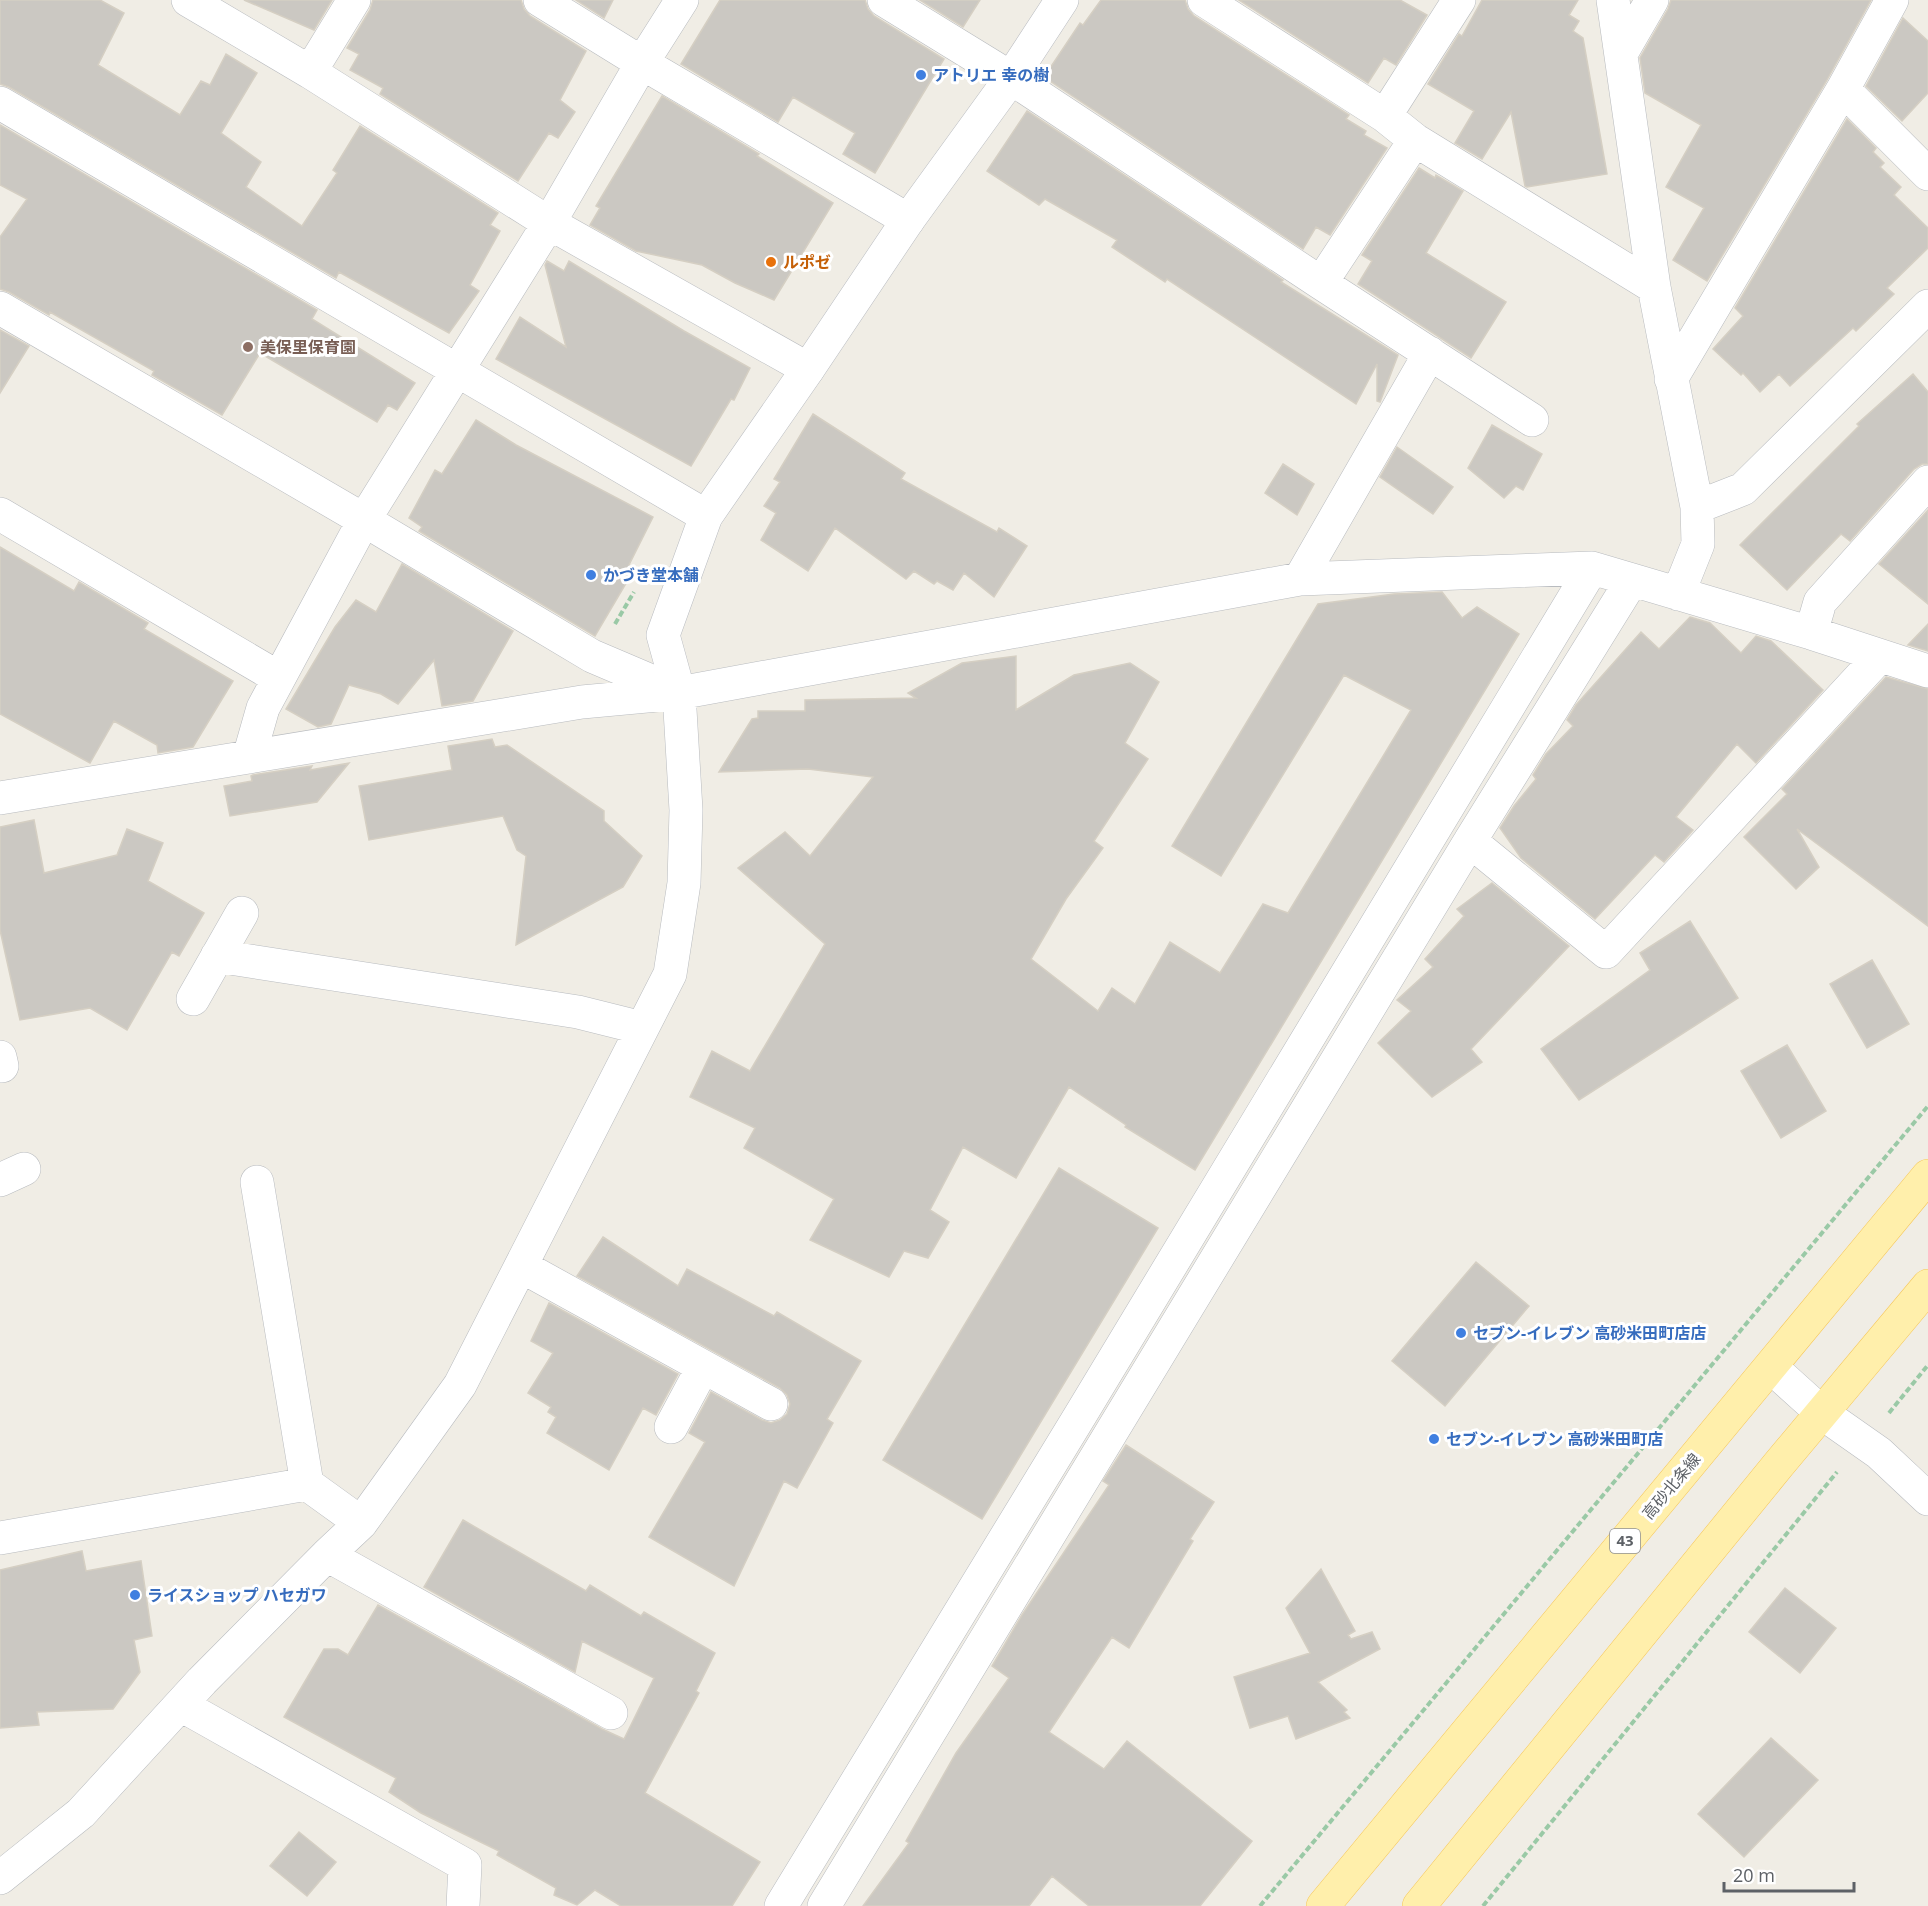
<svg xmlns="http://www.w3.org/2000/svg" width="1928" height="1906" viewBox="0 0 1928 1906" font-family="'Open Sans','Noto Sans JP',sans-serif">
<rect width="100%" height="100%" fill="#f0ede5"/>
<path fill="#cbc8c2" stroke="#d5cfc3" stroke-width="1.5" d="M0 0H100L124 13 98 65 180 115 201 81 210 85 226 54 257 73 221 133 261 162 246 187 302 226 337 173 333 170 360 126 498 213 490 225 500 231 470 285 479 291 449 333 339 272 336 278 9 87 0 84Z
M244 0H332L314 30Z
M373 0H521L524 9 530 16 586 51 560 100 575 112 558 138 549 133 518 181 380 94 383 88 350 70 359 54 347 48 370 10Z
M576 0H613L604 18Z
M720 0H865L868 9 874 16 944 59 875 173 843 154 855 133 793 97 778 122 681 64Z
M920 0H980L963 27Z
M1101 0H1185L1188 9 1194 16 1349 115 1346 119 1366 131 1364 135 1387 148 1330 235 1316 227 1303 249 1044 77 1080 23 1083 25Z
M1239 0H1400L1427 15 1396 65 1384 58 1368 83Z
M1482 0H1578L1569 15 1579 21 1573 31 1583 38 1607 174 1527 187 1525 186 1511 112 1482 159 1455 143 1474 111 1428 84 1459 34 1462 36Z
M1671 0H1871L1827 80 1707 281 1673 260 1704 208 1666 187 1701 125 1645 93 1640 58 1668 9Z
M1903 18 1928 41V93L1902 121 1866 86Z
M662 96 759 154 757 156 833 203 774 300 735 283 702 265 636 251 590 225 600 208 596 206Z
M1027 111 1283 280 1281 282 1398 355 1380 402 1377 401V364L1356 404 1167 279 1165 282 1112 247 1117 240 1045 199 1039 205 987 171Z
M1847 119 1876 148 1873 152 1884 163 1880 167 1901 187 1894 195 1928 228V248L1887 288 1894 294 1856 331 1853 328 1790 386 1779 374 1760 392 1743 373 1741 375 1713 349 1743 316 1735 308Z
M0 125 317 310 312 319 415 383 397 410 388 405 377 422 260 353 222 415 152 375 154 371 50 312 49 315 9 292 0 289V237L27 199 0 185Z
M1419 168 1435 178 1436 175 1463 191 1426 253 1506 302 1471 358 1358 284 1372 261 1362 255Z
M547 261 564 271 569 261 684 331 750 368 734 400 731 399 691 466 496 359 520 317 566 347 545 265Z
M0 330 29 346 0 393Z
M1913 374 1928 392V464H1922L1914 469 1850 541 1841 534 1787 590 1740 545 1859 426 1857 424Z
M813 414 905 473 901 479 997 532 999 528 1027 546 994 597 964 573 953 590 937 581 934 584 914 571 906 579 835 528 808 571 761 540 776 513 764 506 780 482 774 479Z
M476 420 516 445 653 517 629 565 635 568 595 636 419 531 422 527 409 518 435 470 442 474Z
M1492 425 1542 454 1523 490 1516 486 1504 498 1468 468Z
M1397 447 1453 487 1433 514 1380 477Z
M1283 464 1314 484 1297 515 1265 493Z
M1928 510V604L1879 564Z
M0 547 74 591 79 582 148 623 144 629 233 681 193 747 158 753 157 745 114 721 90 763 0 714Z
M402 564 513 631 473 701 442 706 434 660 398 704 381 694 349 685 331 724 318 727 286 709 335 627 356 600 376 612Z
M1442 592 1462 618 1477 607 1519 634 1195 1170 1125 1127 1126 1125 1069 1087 1016 1178 963 1147 930 1210 949 1222 928 1258 904 1251 889 1277 810 1240 834 1199 744 1148 755 1128 690 1097 712 1051 750 1071 825 944 738 868 785 832 810 856 873 777 808 769 719 772 752 719 758 718V711H805V700L916 698 908 693 962 663 1016 656V710L1074 675 1130 663 1159 682 1125 743 1148 759 1094 841 1103 848 1066 899 1031 959 1098 1011 1112 988 1135 1004 1170 942 1220 973 1263 904 1288 913 1411 710 1344 675 1221 876 1172 846 1318 604 1394 594Z
M1690 617 1710 623 1741 653 1756 636 1771 641 1823 690 1756 763 1737 744 1676 817 1693 830 1664 862 1655 855 1595 919 1521 858 1500 828 1514 806 1536 779 1533 775 1546 754 1573 726 1567 720 1576 705 1641 632 1659 649Z
M1928 624V651L1908 645Z
M1886 677 1928 689V926L1797 829 1819 867 1796 889 1744 837 1787 794 1782 789Z
M492 739 495 747 507 745 604 811V821L642 856 623 887 516 945 526 856 517 850 503 816 369 840 359 786 452 770 448 746Z
M349 763 317 802 230 816 224 786 252 781 251 776 253 775 312 766 310 770Z
M34 820 44 873 117 855 127 829 163 843 148 881 204 913 179 956 172 952 127 1030 90 1008 20 1020 0 930V827Z
M1492 883 1569 946 1471 1049 1482 1062 1432 1097 1378 1043 1411 1011 1397 1000 1433 967 1425 959 1464 916 1457 909Z
M1690 921 1738 998 1579 1100 1541 1049 1650 970 1640 953Z
M1872 960 1909 1024 1867 1048 1830 984Z
M1787 1045 1826 1111 1781 1138 1741 1071Z
M1059 1168 1158 1228 982 1519 883 1460Z
M603 1237 678 1286 687 1269 774 1316 777 1312 861 1361 827 1419 833 1423 797 1488 784 1481 734 1586 649 1537 705 1442 689 1433 711 1392 762 1420 771 1423 780 1420 787 1414 790 1404 787 1395 780 1388 577 1276Z
M1476 1262 1529 1306 1445 1406 1392 1361Z
M549 1303 678 1374 656 1415 643 1408 609 1470 547 1433 556 1417 548 1412 551 1407 528 1393 553 1353 531 1341Z
M1126 1445 1214 1502 1190 1539 1193 1541 1129 1648 1112 1637 1049 1732 1104 1769 1127 1741 1252 1841 1200 1906H1089L1052 1876 1029 1906H863L909 1843 906 1841 956 1753 1009 1678 992 1666 1022 1615 1109 1485 1103 1481Z
M463 1520 586 1591 590 1585 641 1616 644 1612 715 1653 696 1691 699 1693 645 1793 760 1862 732 1906H621L595 1890 577 1905 554 1895 556 1888 497 1855 499 1851 421 1813 389 1792 396 1778 284 1717 324 1649H338L348 1655 378 1605 602 1729 624 1739 654 1678 582 1641 575 1672 424 1587Z
M82 1551 86 1571 141 1561 152 1636 134 1640 140 1672 113 1709 37 1712 39 1725 0 1728V1570Z
M1321 1569 1355 1631 1348 1635 1351 1639 1372 1632 1380 1649 1318 1682 1347 1710 1344 1712 1350 1718 1296 1739 1288 1716 1250 1728 1234 1677 1310 1653 1286 1608Z
M1785 1588 1836 1628 1800 1673 1749 1632Z
M1771 1738 1818 1780 1744 1857 1698 1814Z
M299 1832 336 1862 307 1896 270 1866Z"/>
<g fill="none" stroke-linecap="round" stroke-linejoin="round">
<defs>
<path id="street" d="M188 0 310 72 549 223 808 369
M540 0 642 63 908 220
M884 0 1011 78 1321 283 1532 420
M1204 0 1385 116 1415 140 1654 287
M1613 0 1654 287 1697 507 1698 544 1678 594
M1892 0 1843 89 1928 174
M1622 52 1652 0
M310 72 354 0
M0 103 706 516
M1385 116 1459 0
M1321 283 1415 140
M0 308 364 520 592 656 679 693 686 810 684 883 670 974 460 1385 361 1523 327 1555 202 1681 81 1813 0 1878
M1671 379 1843 89
M1697 507 1743 489 1928 306
M0 514 279 678
M1300 579 1430 353
M1811 633 1820 602 1928 482
M249 757 263 708 364 520 549 223 642 63 682 0
M0 798 582 702 679 693 1300 579 1592 568 1811 633 1928 671
M1470 841 1606 952 1880 656
M217 956 578 1012 642 1028
M193 999 242 913
M0 1057 2 1066
M0 1180 24 1169
M257 1182 307 1484
M521 1266 771 1404
M1771 1367 1822 1413 1879 1453 1928 1499
M671 1427 703 1367
M0 1538 307 1484 361 1523
M327 1555 611 1713
M181 1705 465 1865 463 1906
M781 1906 1081 1414 1592 568
M824 1906 1470 841 1632 580"/>
<path id="secondary" d="M679 693 663 635 706 516 808 369 908 220 1011 78 1062 0"/>
<path id="primary" d="M1323 1906 1928 1176
M1419 1906 1779 1464 1928 1286"/>
</defs>
<use href="#street" stroke="#b8bbbf" stroke-width="34"/>
<use href="#secondary" stroke="#b9bcc1" stroke-width="34"/>
<use href="#primary" stroke="#f6c658" stroke-width="34"/>
<path stroke="#9ac9a6" stroke-width="4" stroke-dasharray="6 3" stroke-linecap="butt" d="M615 624 634 592
M1889 1413 1928 1365
M1260 1906 1928 1106
M1483 1906 1837 1472"/>
<use href="#street" stroke="#fff" stroke-width="33"/>
<use href="#secondary" stroke="#fff" stroke-width="33"/>
<use href="#primary" stroke="#ffefab" stroke-width="33"/>
</g>
<g fill="#3f7fe0" stroke="#fff" stroke-width="2">
<circle cx="921" cy="75" r="6"/>
<circle cx="591" cy="575" r="6"/>
<circle cx="1461" cy="1333" r="6"/>
<circle cx="1434" cy="1439" r="6"/>
<circle cx="135" cy="1595" r="6"/>
</g>
<circle fill="#e8710a" stroke="#fff" stroke-width="2" cx="771" cy="262" r="6"/>
<circle fill="#8d6e63" stroke="#fff" stroke-width="2" cx="248" cy="347" r="6"/>
<g text-anchor="middle" stroke-width="6" stroke-linejoin="round" paint-order="stroke">
<rect fill="#fff" stroke="#8e9094" stroke-width="1.5" x="1610" y="1529" width="30" height="24" rx="4.5"/>
<g font-size="15" font-weight="bold" fill="#5d6166">
<text x="1625" y="1546">43</text>
</g>
<g font-size="16" font-weight="bold" fill="#366cbe" stroke="#fff" text-anchor="start">
<text x="933" y="81">アトリエ 幸の樹</text>
<text x="603" y="581">かづき堂本舗</text>
<text x="1473" y="1339">セブン-イレブン 高砂米田町店店</text>
<text x="1446" y="1445">セブン-イレブン 高砂米田町店</text>
<text x="147" y="1601">ライスショップ ハセガワ</text>
</g>
<g font-size="16" font-weight="bold" fill="#c56008" stroke="#fff" text-anchor="start">
<text x="783" y="268">ルポゼ</text>
</g>
<g font-size="16" font-weight="bold" fill="#785e54" stroke="#fff" text-anchor="start">
<text x="260" y="353">美保里保育園</text>
</g>
<g font-size="16" fill="#5d6166" stroke="#fff">
<text transform="translate(1671 1486) rotate(-50)" y="6">高砂北条線</text>
</g>
</g>
<path d="M1724 1882v9h130v-9" fill="none" stroke="#5d6166" stroke-width="3"/>
<text x="1733" y="1882" font-size="18" fill="#5d6166" stroke="#ffffff" stroke-width="4.5" paint-order="stroke">20 m</text>
</svg>
